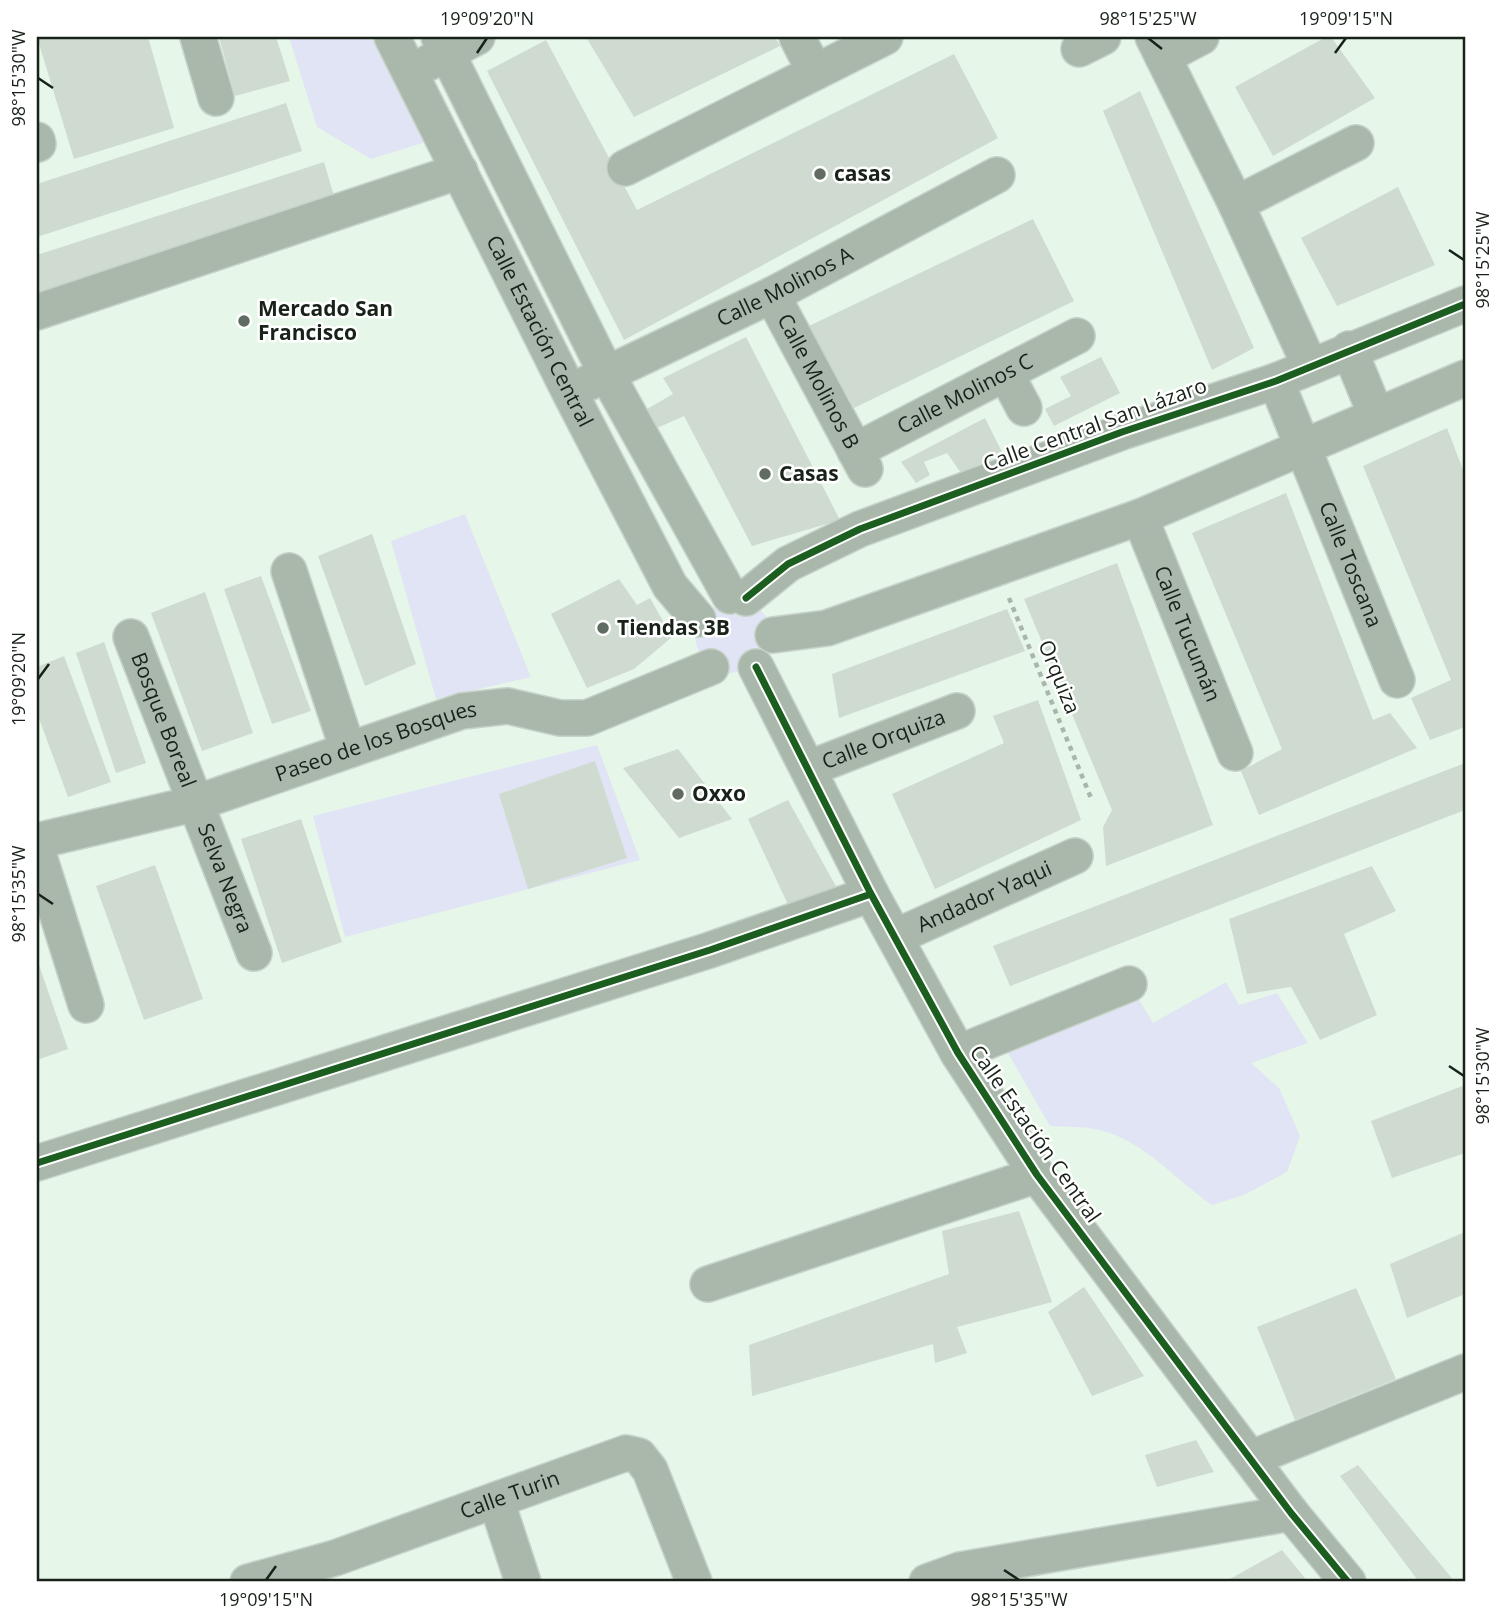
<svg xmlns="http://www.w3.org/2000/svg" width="1502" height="1619" viewBox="0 0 1502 1619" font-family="'Open Sans',sans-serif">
<rect width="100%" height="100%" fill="#e6f6e8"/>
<path fill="#e1e4f5" d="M289 37H372L429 141 371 159 317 127Z
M465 514 531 677 436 699 391 541Z
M750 600C757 607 764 613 769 621 786 652 749 673 724 674 717 669 702 660 699 652 683 610 720 603 750 600Z
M597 745 640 860 345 937 313 816Z
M1226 982 1239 1005 1277 993 1308 1043 1251 1063 1279 1088 1300 1136 1287 1172 1244 1195 1212 1205C1176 1180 1143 1140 1099 1130 1083 1126 1065 1127 1050 1126L1008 1053 1138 998 1153 1023Z"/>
<path fill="#cfdbd0" d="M37 37H148L174 128 74 159Z
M219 37H276L290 81 235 96Z
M586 37H775L780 46 634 117Z
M1326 37H1331L1375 98 1273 156 1235 87Z
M546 40 637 210 954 54 998 138 624 340 487 71Z
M1140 91 1254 348 1212 370 1103 111Z
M286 103 302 151 37 237V184Z
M324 162 336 203 37 298V255Z
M1398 187 1435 265 1337 306 1301 238Z
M1033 219 1074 301 854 408 809 326Z
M746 337 840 520 752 546 684 416 657 428 647 409 673 394 663 378Z
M1101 357 1120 393 1054 426 1045 409 1071 396 1060 377Z
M985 418 1003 454 961 473 947 453 924 462 930 475 916 483 901 462Z
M1447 428 1465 475V727L1430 740 1411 698 1451 680 1363 466Z
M1286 493 1373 720 1390 713 1417 748 1259 815 1241 771 1282 749 1192 533Z
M372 534 416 664 365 686 318 556Z
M1117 563 1213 825 1106 866 1103 827 1112 810 1024 599Z
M261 576 311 711 272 724 224 589Z
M619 579 637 605 650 598 672 637 634 669 587 688 551 614Z
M205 592 253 733 202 751 151 613Z
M1007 609 1025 651 839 718 832 674Z
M104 642 146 763 116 773 76 653Z
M64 656 111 782 68 797 37 713V667Z
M1038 700 1081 820 935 889 892 794 1004 743 993 716Z
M678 749 732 819 679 838 623 768Z
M595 761 627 858 528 889 499 794Z
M1465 763V810L1010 986 993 946Z
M788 800 838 890 791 911 748 819Z
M301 819 342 942 282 963 241 839Z
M155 865 203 999 144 1020 96 886Z
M1372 866 1396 911 1344 934 1377 1015 1320 1040 1291 987 1247 994 1229 919Z
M37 959 68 1049 37 1060Z
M1465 1085V1153L1392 1178 1371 1121Z
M1019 1211 1052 1302 957 1327 967 1353 935 1363 933 1344 752 1396 749 1345 949 1274 942 1231Z
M1465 1232V1294L1407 1318 1390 1264Z
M1084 1287 1144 1376 1092 1396 1048 1312Z
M1356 1288 1396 1379 1295 1420 1257 1327Z
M1196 1440 1214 1472 1157 1487 1145 1455Z
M1358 1465 1455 1582H1419L1340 1476Z
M1282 1550 1308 1582H1230L1228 1580Z"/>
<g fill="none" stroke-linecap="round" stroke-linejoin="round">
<defs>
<g id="minor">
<path d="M198 37 216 98"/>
<path id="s1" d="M392 37 570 393 670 586 698 619"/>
<path d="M439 37 606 373 730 596"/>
<path d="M797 37 815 72"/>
<path d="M1153 37 1236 204 1310 366"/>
<path d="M1079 49 1103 37"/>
<path d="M1163 57 1201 37"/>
<path d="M428 63 477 37"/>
<path d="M37 140 38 144"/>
<path d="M625 168 885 37"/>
<path d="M1236 204 1356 143"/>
<path id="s2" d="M772 295 865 469"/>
<path d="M37 312 460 171"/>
<path d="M1349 349 1376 415"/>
<path d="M1006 374 1024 408"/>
<path id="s3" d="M1276 381 1397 680"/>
<path id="s4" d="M588 383 772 295 997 175"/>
<path id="s5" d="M855 451 1077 336"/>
<path id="s6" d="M1140 517 1235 753"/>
<path d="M289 571 348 750"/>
<path d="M746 598 788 564 860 529 1122 432 1276 381 1465 304"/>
<path d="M773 635 827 628 1140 517 1465 378"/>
<path id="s7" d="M131 637 254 953"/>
<path d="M756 667 871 894 958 1053 1037 1175 1291 1513 1348 1582"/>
<path id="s8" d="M810 768 957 711"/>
<path id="s9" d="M37 841 193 804 462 711 508 706 560 718H587L711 667"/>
<path d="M37 850 86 1005"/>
<path id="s10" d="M895 937 1075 856"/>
<path d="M958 1053 1129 984"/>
<path d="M37 1163 710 950 871 894"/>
<path d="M708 1284 1037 1175"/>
<path d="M1252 1458 1465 1372"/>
<path d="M496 1500 523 1582"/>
<path id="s11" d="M248 1582 335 1558 626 1453 639 1456 650 1470 694 1582"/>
<path d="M927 1582 960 1570 1291 1513"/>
</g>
</defs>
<use href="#minor" stroke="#c7d2c8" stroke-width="38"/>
<path stroke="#aab6ac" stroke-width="4.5" stroke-dasharray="5 5" stroke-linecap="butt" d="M1009 598 1091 798"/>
<use href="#minor" stroke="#aab8ac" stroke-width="35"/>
<defs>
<path id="cycleway" d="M746 598 788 564 860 529 1122 432 1276 381 1465 304
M756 667 871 894 958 1053 1037 1175 1291 1513 1348 1582
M37 1163 710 950 871 894"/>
</defs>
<use href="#cycleway" stroke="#fff" stroke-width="11"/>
<use href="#cycleway" stroke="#1b5e20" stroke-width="7"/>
</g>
<path fill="none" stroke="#182219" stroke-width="2.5" d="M1148 38 1162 49M477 53 487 38M1335 53 1346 38M38 78 53 88M1449 250 1464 260M38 679 49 664M38 894 53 904M1449 1066 1464 1076M1004 1570 1019 1580M266 1580 276 1566"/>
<g fill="#606c61" stroke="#fff" stroke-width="2.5">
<circle cx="820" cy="174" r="7"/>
<circle cx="244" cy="321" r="7"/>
<circle cx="765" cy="474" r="7"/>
<circle cx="603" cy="628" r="7"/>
<circle cx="678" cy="794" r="7"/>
</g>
<g text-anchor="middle" stroke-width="5" stroke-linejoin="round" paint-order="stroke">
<g font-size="21" font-weight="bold" fill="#182219" stroke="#fff" text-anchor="start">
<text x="834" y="181">casas</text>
<text x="258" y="316">Mercado San<tspan x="258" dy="24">Francisco</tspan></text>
<text x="779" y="481">Casas</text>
<text x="617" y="635">Tiendas 3B</text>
<text x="692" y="801">Oxxo</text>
</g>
<g font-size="21" fill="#182219" stroke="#fff">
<text dy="7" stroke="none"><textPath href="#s4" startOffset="219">Calle Molinos A</textPath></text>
<text dy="7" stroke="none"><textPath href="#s1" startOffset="329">Calle Estación Central</textPath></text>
<text dy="7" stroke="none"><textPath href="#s2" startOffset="98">Calle Molinos B</textPath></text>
<text dy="7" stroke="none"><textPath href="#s5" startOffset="124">Calle Molinos C</textPath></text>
<text transform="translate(1095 425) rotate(-20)" y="7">Calle Central San Lázaro</text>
<text dy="7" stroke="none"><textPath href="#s3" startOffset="198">Calle Toscana</textPath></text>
<text dy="7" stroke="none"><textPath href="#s6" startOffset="126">Calle Tucumán</textPath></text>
<text transform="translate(1059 677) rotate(68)" y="7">Orquiza</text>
<text dy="7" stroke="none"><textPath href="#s7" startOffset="89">Bosque Boreal</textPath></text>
<text dy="7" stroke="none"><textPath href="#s8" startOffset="79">Calle Orquiza</textPath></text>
<text dy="7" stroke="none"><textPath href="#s9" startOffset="354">Paseo de los Bosques</textPath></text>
<text dy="7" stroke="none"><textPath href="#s7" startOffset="259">Selva Negra</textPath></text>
<text dy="7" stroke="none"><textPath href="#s10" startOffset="98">Andador Yaqui</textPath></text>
<text transform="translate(1035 1134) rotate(55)" y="7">Calle Estación Central</text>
<text dy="7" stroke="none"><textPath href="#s11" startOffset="276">Calle Turin</textPath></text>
</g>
</g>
<rect width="1502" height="1619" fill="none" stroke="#ffffff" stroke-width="77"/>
<rect x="38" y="38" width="1426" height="1542" fill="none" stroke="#182219" stroke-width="2.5"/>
<g font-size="18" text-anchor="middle" fill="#182219">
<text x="487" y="25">19°09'20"N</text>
<text x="1148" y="25">98°15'25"W</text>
<text x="1346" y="25">19°09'15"N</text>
<text transform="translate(19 78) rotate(-90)" y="6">98°15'30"W</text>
<text transform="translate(1483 260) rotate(-90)" y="6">98°15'25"W</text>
<text transform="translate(19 679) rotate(-90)" y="6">19°09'20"N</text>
<text transform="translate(19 894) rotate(-90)" y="6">98°15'35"W</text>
<text transform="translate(1483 1076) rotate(-90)" y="6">98°15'30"W</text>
<text x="266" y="1606">19°09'15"N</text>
<text x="1019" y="1606">98°15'35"W</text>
</g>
</svg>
